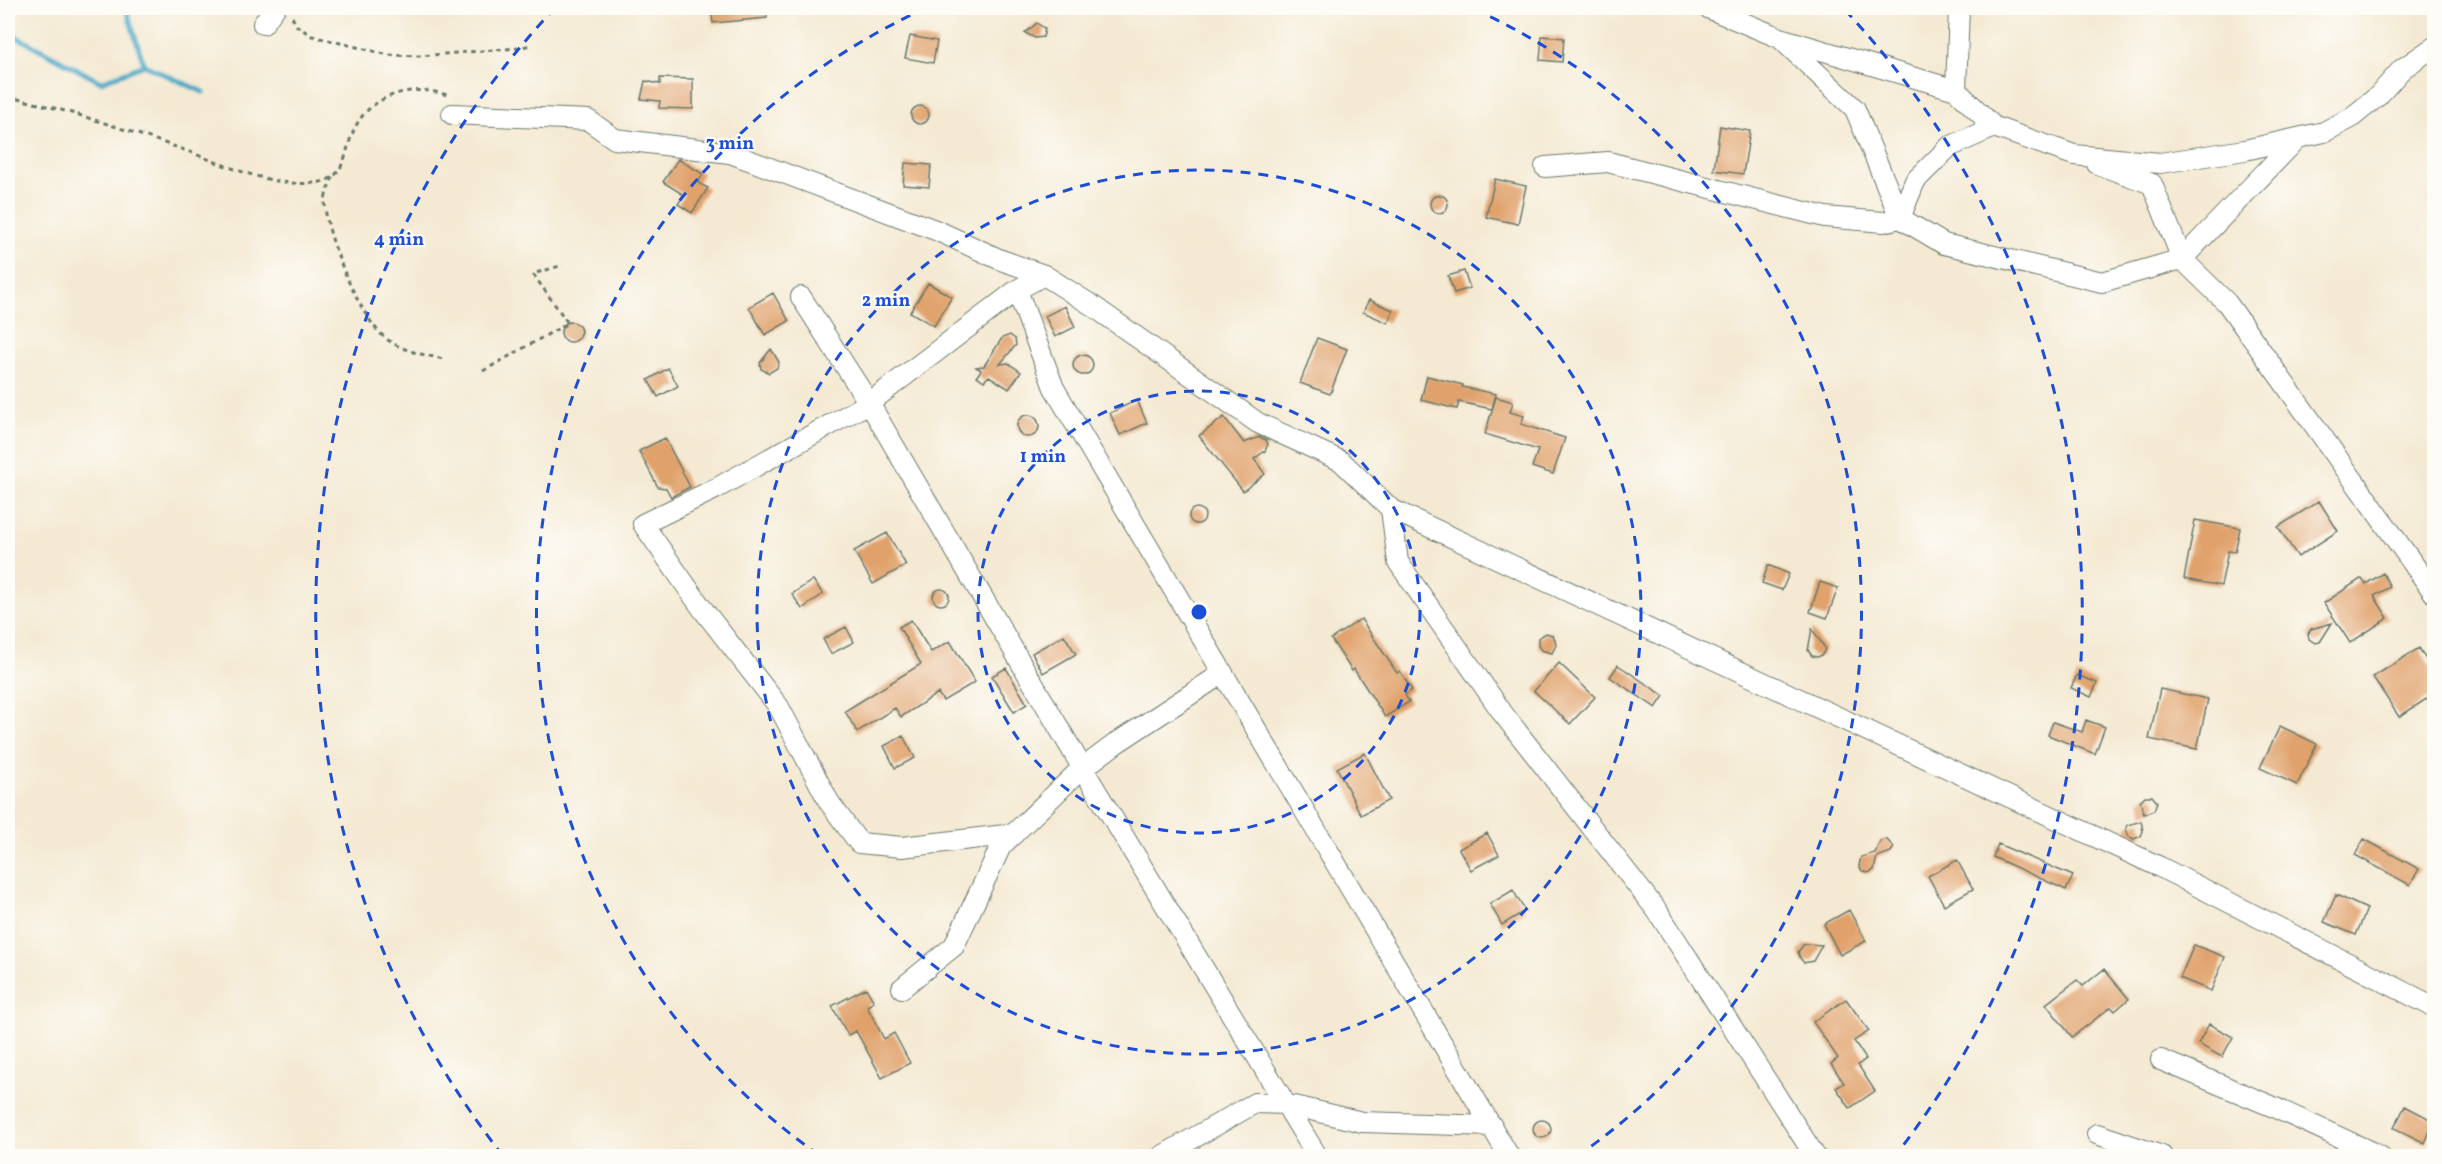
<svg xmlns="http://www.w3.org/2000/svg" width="2442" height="1164" viewBox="0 0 2442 1164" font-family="Vollkorn,serif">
<rect width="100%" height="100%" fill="#fdfcf7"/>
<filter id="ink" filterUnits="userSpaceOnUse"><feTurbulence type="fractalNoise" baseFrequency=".0167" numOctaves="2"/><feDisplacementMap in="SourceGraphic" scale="12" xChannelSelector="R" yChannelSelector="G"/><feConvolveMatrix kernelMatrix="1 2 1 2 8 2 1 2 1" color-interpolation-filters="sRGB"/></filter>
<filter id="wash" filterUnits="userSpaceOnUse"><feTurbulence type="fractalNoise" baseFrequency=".008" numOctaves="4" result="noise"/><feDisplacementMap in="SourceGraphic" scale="24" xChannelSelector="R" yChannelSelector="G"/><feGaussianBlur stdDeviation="1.35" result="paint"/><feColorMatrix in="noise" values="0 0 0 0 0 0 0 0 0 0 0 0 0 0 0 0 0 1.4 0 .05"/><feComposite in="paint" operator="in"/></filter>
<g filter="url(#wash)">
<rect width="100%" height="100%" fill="#f4e9d2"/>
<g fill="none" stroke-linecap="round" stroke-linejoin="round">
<path stroke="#49a9c8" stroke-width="5" d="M126 8 144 65
M8 35 15 36 101 82 144 65 203 92"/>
</g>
<g id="blocks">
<path fill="#e0a16a" d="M711 8H766L767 18 713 23Z
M1037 23 1045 29 1043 37 1035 38 1025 33Z
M910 36 937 41 933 63 905 58Z
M1542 36 1564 38 1562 62 1540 60Z
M660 78 693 79V109L659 108 660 101 641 99 645 81 660 84Z
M911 115a9 9 0 1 1 18 0a9 9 0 1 1-18 0Z
M1720 126 1750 131 1743 174 1714 170Z
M678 159 703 174 698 183 708 188 692 213 678 204 684 195 663 182Z
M905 163 931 165 929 187 903 185Z
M1495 179 1526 186 1518 224 1486 217Z
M1430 204a9 9 0 1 1 18 0a9 9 0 1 1-18 0Z
M1464 271 1470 288 1454 293 1448 276Z
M928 283 952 297 934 326 910 312Z
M773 293 789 321 765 335 749 307Z
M1369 300 1393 310 1388 323 1363 312Z
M1065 306 1075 327 1055 337 1045 316Z
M561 332a10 10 0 1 1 20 0a10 10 0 1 1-20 0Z
M1010 335 1015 339 1016 345 1000 364 1008 363 1021 372 1009 389 989 376 984 381 977 376 981 370 976 367 984 366 1002 338Z
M1317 338 1347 349 1330 394 1300 383Z
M771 349 779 362 777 368 769 373 761 369 760 363Z
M1073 365a10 10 0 1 1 20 0a10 10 0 1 1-20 0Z
M668 368 678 386 658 397 648 380Z
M1427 376 1463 385 1462 387 1496 394 1492 409 1459 402 1457 409 1421 400Z
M1496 397 1513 402 1510 412 1524 416 1521 424 1565 438 1553 474 1532 467 1538 450 1485 434Z
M1137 400 1147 423 1120 435 1110 413Z
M1017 426a11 11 0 1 1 22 0a11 11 0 1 1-22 0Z
M1224 417 1244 443 1259 437 1266 440 1268 444 1265 451 1254 459 1265 474 1243 491 1199 436Z
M665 438 690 487 671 497 666 488 658 487 639 451Z
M2319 501 2338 531 2298 557 2278 527Z
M1189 516a8 8 0 1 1 16 0a8 8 0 1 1-16 0Z
M2195 520 2240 528 2235 552 2228 551 2221 586 2184 579Z
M887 533 906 565 873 584 854 551Z
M1768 565 1789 574 1782 590 1762 583Z
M2383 573 2390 587 2374 596 2388 618 2350 643 2324 603 2362 578 2366 584Z
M813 580 823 594 802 609 792 594Z
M1820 582 1838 588 1827 618 1810 612Z
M933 597a8 8 0 1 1 16 0a8 8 0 1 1-16 0Z
M1361 619 1397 673 1400 671 1412 690 1405 695 1409 702 1385 717 1354 669 1352 671 1331 639Z
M911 620 931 652 950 641 975 682 943 701 938 693 901 717 895 708 857 732 845 711 921 664 899 627Z
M2332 623 2320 642 2315 643 2309 639 2308 634 2311 629Z
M846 627 854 642 831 654 823 639Z
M1812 629 1825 648 1823 654 1818 657 1812 656 1808 650Z
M1546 633 1552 635 1555 639 1556 645 1552 653 1541 650 1538 645V638Z
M1064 635 1076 654 1043 673 1032 653Z
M2419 648 2434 672V694L2399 717 2373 677Z
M1559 663 1595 697 1570 724 1534 691Z
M1618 665 1664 696 1656 708 1610 677Z
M1006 668 1027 704 1014 712 992 676Z
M2077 675 2097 683 2091 697 2071 688Z
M2160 689 2208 699 2197 749 2149 739Z
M2086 720 2105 727 2095 754 2048 735 2053 722 2082 732Z
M2280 726 2317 744 2297 785 2260 768Z
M903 736 915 758 895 768 884 746Z
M1365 753 1389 800 1361 815 1337 768Z
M2145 796H2152L2157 802 2154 810 2144 814 2140 801Z
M2141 821 2143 831 2141 836 2134 839 2129 837 2126 829 2128 825Z
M1487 833 1499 855 1471 870 1459 849Z
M1886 839 1894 847 1891 852 1877 857 1874 870 1868 873 1862 871 1859 866 1861 857 1875 853 1880 841Z
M2364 839 2419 869 2410 885 2355 855Z
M1998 844 2073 876 2066 890 1993 857Z
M1957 860 1973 889 1944 905 1928 876Z
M1513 890 1525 911 1502 925 1490 904Z
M2336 895 2367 909 2356 935 2324 922Z
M1849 910 1866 941 1840 955 1824 924Z
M1804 944 1822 945 1813 961 1804 963 1800 958 1798 952Z
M2194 945 2225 957 2211 991 2180 978Z
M2104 969 2129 999 2115 1011 2111 1007 2072 1037 2046 1004 2077 980 2083 986Z
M866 988 874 1002 867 1006 884 1039 894 1033 910 1063 882 1078 856 1031 848 1035 832 1006Z
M1846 999 1869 1031 1854 1041 1866 1059 1858 1065 1875 1091 1850 1108 1836 1088 1844 1083 1831 1064 1838 1058 1813 1022Z
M2209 1024 2233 1037 2222 1057 2198 1044Z
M2405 1106 2434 1121 2425 1143 2394 1128Z
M1533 1129a9 9 0 1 1 18 0a9 9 0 1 1-18 0Z"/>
</g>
</g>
<g filter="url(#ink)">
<use href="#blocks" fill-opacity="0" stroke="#6a796b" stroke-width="1.5"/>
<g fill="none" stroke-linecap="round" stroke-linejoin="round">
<defs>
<path id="minor" d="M1708 8 1780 38 1956 90 1994 127
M263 24 275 8
M1780 38 1855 109 1900 218 1944 244 2102 282 2182 259 2296 140
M1956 90 1959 8
M452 114 588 120 615 139 730 153 938 231 1001 260 1044 275
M2097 164 2152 184 2182 259 2227 303 2434 593
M1545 167 1608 162 1825 217 1883 222 1900 218 1915 181 1949 147 1994 127 2074 155 2160 163 2245 150 2324 132 2351 118 2378 96 2402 69 2434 47
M1017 290 1054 388 1509 1156
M801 297 869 403 715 489 643 524 701 607 779 707 829 802 859 843 902 847 1014 834
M1391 509 1398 562 1504 715 1658 912 1815 1156
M902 988 954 946 1001 846 1078 772 1115 744 1223 673
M2161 1060 2269 1105 2380 1156
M2097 1134 2162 1156
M1162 1156 1255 1103 1286 1104 1362 1122 1492 1126
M1317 1156 1083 769 869 403 1017 290 1044 275 1093 306 1258 423 1341 461 1391 509 2160 867 2434 1007"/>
</defs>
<use href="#minor" stroke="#6a796b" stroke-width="22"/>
<path stroke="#6a796b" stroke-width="3" stroke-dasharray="4.5 4.5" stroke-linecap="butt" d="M292 17 297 26 312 36 389 55 419 56 518 48 531 45
M8 97C63 108 120 128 173 146 215 160 269 188 313 183 320 183 329 180 334 176 346 165 347 144 354 130 369 95 412 83 447 95
M333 177C330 184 325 194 325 203 325 235 360 317 384 337 401 351 424 355 444 359
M483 371 568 323 533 274 563 265"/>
<use href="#minor" stroke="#fff" stroke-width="20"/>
</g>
</g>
<g fill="none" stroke="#1d4ed8" stroke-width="3" stroke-dasharray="10 8">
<circle cx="1199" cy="612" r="221"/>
<circle cx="1199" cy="612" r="442"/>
<path d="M819 1155A663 663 0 0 1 924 9M1474 9A663 663 0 0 1 1579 1155"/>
<path d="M503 1156A883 883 0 0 1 553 10M1845 10A883 883 0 0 1 1895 1156"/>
</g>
<circle cx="1199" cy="612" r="9" fill="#1d4ed8" stroke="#fdfcf7" stroke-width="3"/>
<g font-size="18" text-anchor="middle" font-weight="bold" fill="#1d4ed8" stroke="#fdfcf7" stroke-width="4.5" stroke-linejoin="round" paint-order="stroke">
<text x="730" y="149">3 min</text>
<text x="399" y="245">4 min</text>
<text x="886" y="306">2 min</text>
<text x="1043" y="462">1 min</text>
</g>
<rect width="2442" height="1164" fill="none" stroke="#fdfcf7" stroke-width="30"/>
</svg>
